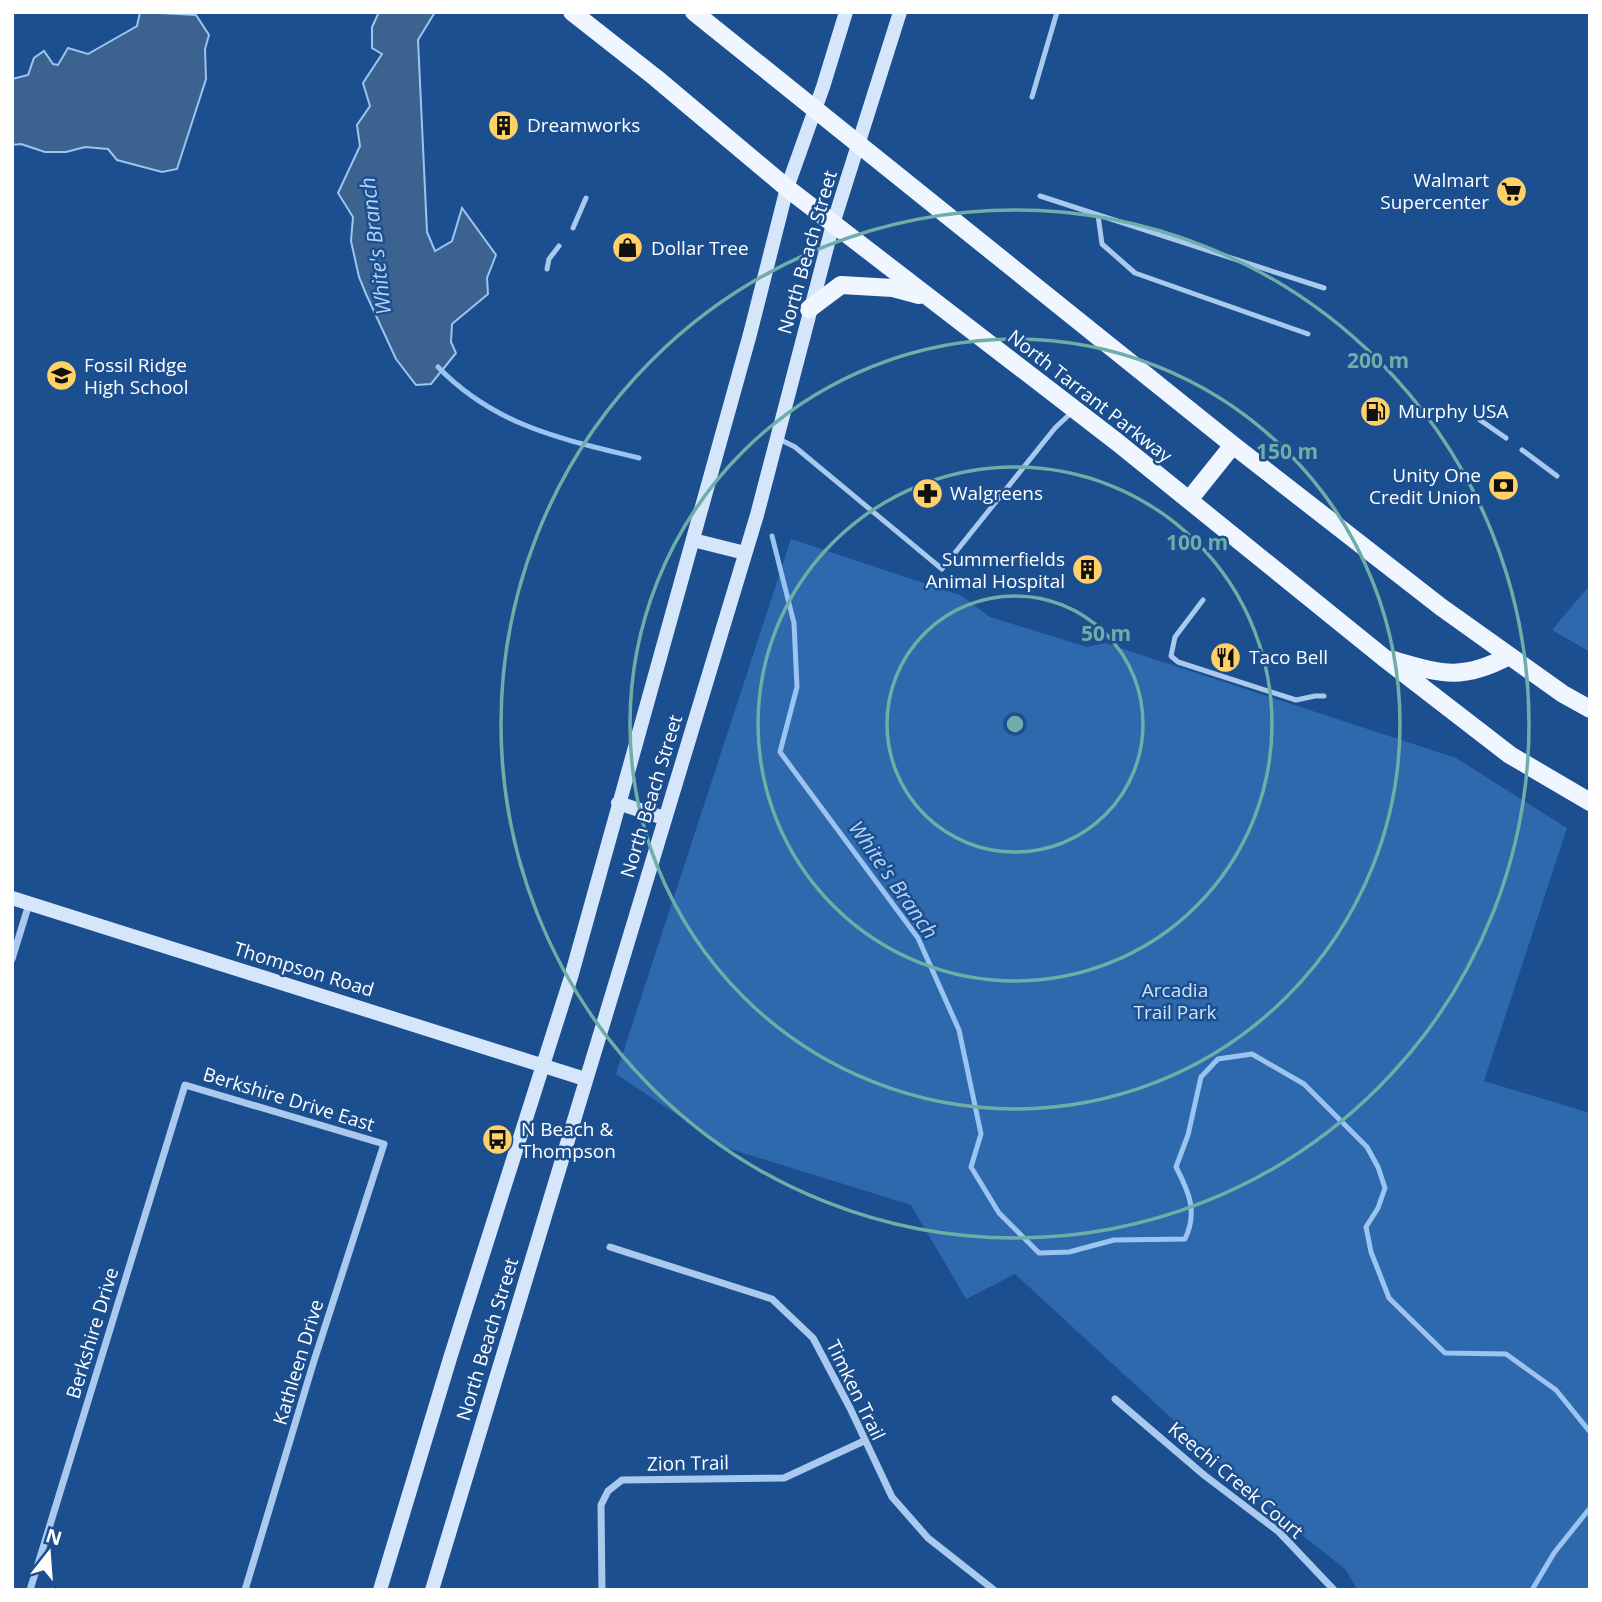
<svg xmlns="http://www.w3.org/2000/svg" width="1602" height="1602" viewBox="0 0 1602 1602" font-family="'Open Sans',sans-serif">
<rect width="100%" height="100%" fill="#1b4f8f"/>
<path fill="#2e69ad" d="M791 539 960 595 990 617 1087 647 1105 643 1456 758 1567 828 1484 1081 1590 1113V1590H1358L1345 1569 1277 1515 1015 1274 966 1299 911 1205 727 1148 616 1074Z
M1590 585V652L1552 630Z"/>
<path fill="#3c6290" stroke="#9cc4f0" stroke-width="2" d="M140 12 196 15 209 35 205 49 206 79 177 169 162 172 117 160 108 149 85 147 66 152H45L21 144 12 145V79L28 75 34 58 44 51 53 64 58 65 68 48 88 54 137 26Z
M379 12H435L418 40 427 232 435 251 452 241 462 208 496 255 487 278 488 294 452 324 451 342 456 353 431 384 416 385 396 359 366 294 359 277 351 241 353 217 338 193 360 146 357 125 370 106 363 83 382 54 372 48V27Z"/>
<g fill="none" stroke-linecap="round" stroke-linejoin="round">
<path stroke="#9cc4f0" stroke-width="5" d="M438 367C495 426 562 439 639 458
M772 536 794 623 797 687 780 752 918 938 959 1030 981 1134 971 1167 999 1213 1039 1253 1069 1252 1114 1240 1185 1239C1198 1212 1189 1192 1176 1167L1188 1135 1201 1077 1218 1059 1252 1054 1304 1084 1367 1147 1378 1167 1385 1188 1378 1208 1366 1227 1371 1252 1389 1298 1445 1353 1506 1354 1556 1390 1590 1432
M1532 1590 1554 1553 1590 1508"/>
<path stroke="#a9c9ee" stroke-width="5" d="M1032 97 1057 12
M1040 196 1324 288
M1098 215 1102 244 1135 273 1308 334
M573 228 586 198
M547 269 549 259 559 246
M1480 420 1506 438
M779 439 795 447 942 569 1055 428 1072 412
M1522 450 1557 476
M1203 600 1175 637 1171 656 1178 662 1296 700 1315 696H1324"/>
<path stroke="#a9c9ee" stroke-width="7" d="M12 959 29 904
M610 1247 772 1299 813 1338 850 1408 892 1497 928 1538 994 1590
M1115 1399 1204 1475 1279 1532 1334 1590
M30 1590 185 1085 384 1144 313 1364 245 1590
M602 1590 601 1505 608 1491 622 1480 784 1478 864 1441"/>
<path stroke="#d6e6fa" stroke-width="14" d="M693 540 745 553
M618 803 664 818
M12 898 585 1079
M380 1590 451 1355 571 977 750 334 787 188 823 87 846 12
M432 1590 757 515 833 224 900 12"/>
<path stroke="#f0f6ff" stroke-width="18" d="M572 12 656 78 787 188 1117 442 1383 657 1510 755 1590 802
M694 12 1233 445 1441 607 1563 694 1590 709
M809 309 841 285 893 288 919 295
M1189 500 1233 445
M1393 660C1442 674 1462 681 1509 656"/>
</g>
<g fill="none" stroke="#6fada8" stroke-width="3.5">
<circle cx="1015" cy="724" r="128"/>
<circle cx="1015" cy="724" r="257"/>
<circle cx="1015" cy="724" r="385"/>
<circle cx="1015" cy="724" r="514"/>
</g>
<defs>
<symbol id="building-disc" viewBox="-11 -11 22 22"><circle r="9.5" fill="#ffd166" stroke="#1b4f8f"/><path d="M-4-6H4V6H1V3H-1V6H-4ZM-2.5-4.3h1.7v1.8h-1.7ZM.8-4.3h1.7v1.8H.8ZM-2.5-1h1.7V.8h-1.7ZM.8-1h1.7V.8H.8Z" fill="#111"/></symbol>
<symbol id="supermarket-disc" viewBox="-11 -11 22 22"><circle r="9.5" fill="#ffd166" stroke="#1b4f8f"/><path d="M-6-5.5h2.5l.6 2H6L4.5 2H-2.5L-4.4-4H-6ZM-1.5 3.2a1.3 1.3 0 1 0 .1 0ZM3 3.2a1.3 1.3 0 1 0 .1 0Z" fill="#111"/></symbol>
<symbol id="shop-disc" viewBox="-11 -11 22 22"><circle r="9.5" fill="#ffd166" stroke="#1b4f8f"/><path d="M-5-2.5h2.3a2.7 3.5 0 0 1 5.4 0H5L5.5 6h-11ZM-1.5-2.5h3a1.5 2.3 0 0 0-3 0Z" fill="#111"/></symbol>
<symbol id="school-disc" viewBox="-11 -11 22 22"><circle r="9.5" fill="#ffd166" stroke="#1b4f8f"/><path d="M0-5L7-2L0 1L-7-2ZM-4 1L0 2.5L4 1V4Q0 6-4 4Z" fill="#111"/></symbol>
<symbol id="fuel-disc" viewBox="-11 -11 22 22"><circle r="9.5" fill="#ffd166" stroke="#1b4f8f"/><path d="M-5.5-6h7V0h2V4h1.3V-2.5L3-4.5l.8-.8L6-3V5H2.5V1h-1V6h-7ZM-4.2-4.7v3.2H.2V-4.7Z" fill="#111"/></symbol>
<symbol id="bank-disc" viewBox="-11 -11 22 22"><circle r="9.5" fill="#ffd166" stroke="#1b4f8f"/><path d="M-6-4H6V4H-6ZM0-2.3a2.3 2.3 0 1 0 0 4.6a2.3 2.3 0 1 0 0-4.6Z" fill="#111"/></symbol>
<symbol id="pharmacy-disc" viewBox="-11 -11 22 22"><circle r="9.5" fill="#ffd166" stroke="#1b4f8f"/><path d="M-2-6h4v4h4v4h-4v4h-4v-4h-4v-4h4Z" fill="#111"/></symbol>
<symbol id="restaurant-disc" viewBox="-11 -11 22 22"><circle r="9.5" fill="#ffd166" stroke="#1b4f8f"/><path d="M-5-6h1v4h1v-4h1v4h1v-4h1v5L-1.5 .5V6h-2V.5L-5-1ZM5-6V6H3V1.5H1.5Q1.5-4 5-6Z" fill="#111"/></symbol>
<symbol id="bus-disc" viewBox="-11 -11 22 22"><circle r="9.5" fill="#ffd166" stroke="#1b4f8f"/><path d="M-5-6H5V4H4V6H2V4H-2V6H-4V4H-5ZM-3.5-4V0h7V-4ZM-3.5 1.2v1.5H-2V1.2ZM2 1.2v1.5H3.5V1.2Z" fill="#111"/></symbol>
</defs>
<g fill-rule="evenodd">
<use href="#building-disc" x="486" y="108" width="35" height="35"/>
<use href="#supermarket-disc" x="1494" y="174" width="35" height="35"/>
<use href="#shop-disc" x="610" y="230" width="35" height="35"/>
<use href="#school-disc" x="44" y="358" width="35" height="35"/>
<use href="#fuel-disc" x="1358" y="394" width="35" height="35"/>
<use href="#bank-disc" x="1486" y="468" width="35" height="35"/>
<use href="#pharmacy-disc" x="910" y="476" width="35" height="35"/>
<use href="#building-disc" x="1070" y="552" width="35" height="35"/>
<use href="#restaurant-disc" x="1208" y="640" width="35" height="35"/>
<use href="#bus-disc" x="480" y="1122" width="35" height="35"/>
</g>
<g text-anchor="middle" stroke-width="5" stroke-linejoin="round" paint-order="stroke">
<g font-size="19" fill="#fff" stroke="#1b4f8f" text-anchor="start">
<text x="527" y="132">Dreamworks</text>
<text x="1489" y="187" text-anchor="end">Walmart<tspan x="1489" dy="22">Supercenter</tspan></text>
<text x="651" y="255">Dollar Tree</text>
<text x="84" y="372">Fossil Ridge<tspan x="84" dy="22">High School</tspan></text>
<text x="1398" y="418">Murphy USA</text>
<text x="1481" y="482" text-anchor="end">Unity One<tspan x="1481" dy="22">Credit Union</tspan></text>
<text x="950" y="500">Walgreens</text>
<text x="1065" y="566" text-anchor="end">Summerfields<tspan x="1065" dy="22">Animal Hospital</tspan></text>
<text x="1249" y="664">Taco Bell</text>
<text x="521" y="1136">N Beach &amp;<tspan x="521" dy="22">Thompson</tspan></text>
</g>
<g font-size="19" fill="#fff" stroke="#1b4f8f">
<text transform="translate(807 252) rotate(-74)" y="7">North Beach Street</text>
<text transform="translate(1090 396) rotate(38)" y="7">North Tarrant Parkway</text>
<text transform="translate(651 796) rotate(-73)" y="7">North Beach Street</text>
<text transform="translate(304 969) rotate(17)" y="7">Thompson Road</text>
<text transform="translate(289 1099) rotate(17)" y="7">Berkshire Drive East</text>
<text transform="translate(92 1333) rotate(-73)" y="7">Berkshire Drive</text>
<text transform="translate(487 1339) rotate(-73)" y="7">North Beach Street</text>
<text transform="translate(298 1362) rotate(-73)" y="7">Kathleen Drive</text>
<text transform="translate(856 1390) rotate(64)" y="7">Timken Trail</text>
<text transform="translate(688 1463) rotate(-1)" y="7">Zion Trail</text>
<text transform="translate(1236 1480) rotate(40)" y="7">Keechi Creek Court</text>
</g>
<g font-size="19" fill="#cfe3fa" stroke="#1b4f8f">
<text x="1175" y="997">Arcadia<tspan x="1175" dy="22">Trail Park</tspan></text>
</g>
<g font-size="21" font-style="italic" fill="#b5d3f5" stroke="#1b4f8f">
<text transform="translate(376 246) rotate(-97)" y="7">White's Branch</text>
<text transform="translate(893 880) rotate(55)" y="7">White's Branch</text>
</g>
</g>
<circle cx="1015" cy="724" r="10" fill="#6fada8" stroke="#1b4f8f" stroke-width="3.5"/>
<g font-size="21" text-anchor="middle" font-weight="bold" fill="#6fada8" stroke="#1b4f8f" stroke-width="5" stroke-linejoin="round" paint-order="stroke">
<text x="1378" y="368">200 m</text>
<text x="1287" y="459">150 m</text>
<text x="1197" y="550">100 m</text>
<text x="1106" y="641">50 m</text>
</g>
<rect width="1602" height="1602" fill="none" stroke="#ffffff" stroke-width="28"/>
<g transform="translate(49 1553) rotate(17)" stroke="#1b4f8f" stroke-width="5" paint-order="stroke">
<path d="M0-5L12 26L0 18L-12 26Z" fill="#ffffff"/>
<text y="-10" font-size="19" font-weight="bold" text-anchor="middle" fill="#ffffff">N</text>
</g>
</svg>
